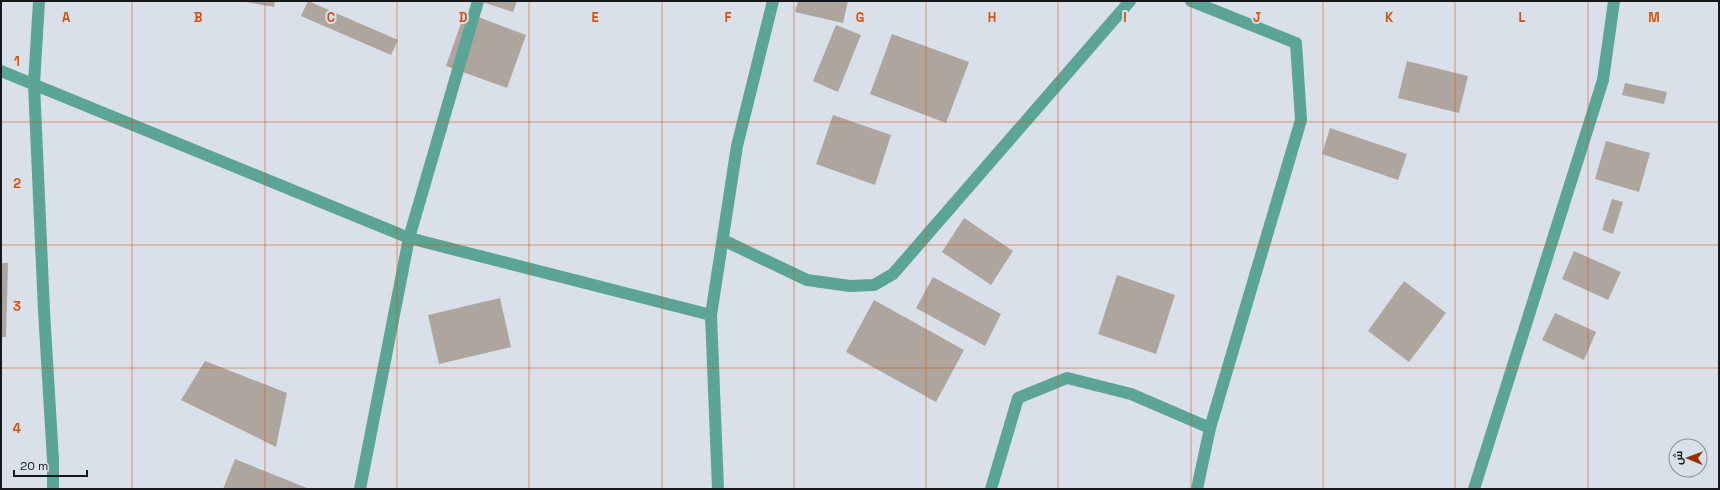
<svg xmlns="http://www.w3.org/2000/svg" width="1720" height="490" viewBox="0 0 1720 490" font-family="'Space Grotesk',Cairo,sans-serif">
<rect width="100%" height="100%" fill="#d9e0e9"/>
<path fill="#aea59e" d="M240 1H275L274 7Z
M308 1 398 40 391 55 301 16Z
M479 1H517L513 12Z
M798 1H848L843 23 795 12Z
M465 12 526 35 507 88 446 66Z
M836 25 861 35 838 92 813 81Z
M892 34 969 62 946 123 870 94Z
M1407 61 1468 76 1459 113 1398 98Z
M1625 83 1667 92 1664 104 1622 95Z
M833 115 891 135 875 185 816 164Z
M1330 128 1407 154 1398 180 1322 154Z
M1606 141 1650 153 1639 192 1595 179Z
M1612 199 1623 202 1613 234 1602 230Z
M964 218 1013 251 991 285 942 252Z
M1574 251 1621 272 1608 300 1562 279Z
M1 263H8L6 337H1Z
M1117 275 1175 295 1156 354 1098 334Z
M933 277 1001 314 985 346 916 308Z
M1404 281 1446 313 1409 362 1368 331Z
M500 298 511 347 439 364 428 315Z
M874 300 964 350 936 402 846 352Z
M1555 313 1596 332 1584 360 1542 340Z
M205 361 287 393 276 447 181 400Z
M235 459 307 488 306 489H223Z"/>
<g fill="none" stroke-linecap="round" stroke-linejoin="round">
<path stroke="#5ba496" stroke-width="12" d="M39 1 34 84 44 311 53 460V489
M1191 1 1296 43 1301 120 1210 428 1197 489
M1 71 409 238 711 315
M723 240 807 280 850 286 874 285 893 274 1130 1
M360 489 409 238 478 1
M718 489 711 315 737 146 773 1
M991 489 1018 398 1067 378 1131 394 1210 428
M1474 489 1603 80 1614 1"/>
</g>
<path fill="none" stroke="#d3520d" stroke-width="1" stroke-opacity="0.55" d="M132 1V489M265 1V489M397 1V489M529 1V489M662 1V489M794 1V489M926 1V489M1058 1V489M1191 1V489M1323 1V489M1455 1V489M1588 1V489M1 122H1719M1 245H1719M1 368H1719"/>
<g font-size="13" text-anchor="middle" font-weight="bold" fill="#d3520d" stroke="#d9e0e9" stroke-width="4" stroke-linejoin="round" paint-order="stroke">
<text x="66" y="22">A</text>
<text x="198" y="22">B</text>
<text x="331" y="22">C</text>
<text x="463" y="22">D</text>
<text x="595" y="22">E</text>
<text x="728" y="22">F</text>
<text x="860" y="22">G</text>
<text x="992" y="22">H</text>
<text x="1125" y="22">I</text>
<text x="1257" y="22">J</text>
<text x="1389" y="22">K</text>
<text x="1522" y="22">L</text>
<text x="1654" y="22">M</text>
<text x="17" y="66">1</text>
<text x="17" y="188">2</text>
<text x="17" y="311">3</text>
<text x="17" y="433">4</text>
</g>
<rect width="1720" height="490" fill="none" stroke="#15171a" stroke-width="4"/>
<g transform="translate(1688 458) rotate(271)"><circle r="19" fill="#d9e0e9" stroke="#8b9096"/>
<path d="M0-3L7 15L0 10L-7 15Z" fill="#963200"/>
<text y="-6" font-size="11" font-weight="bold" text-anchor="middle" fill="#15171a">ش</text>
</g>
<path d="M14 470v6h73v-6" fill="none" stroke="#15171a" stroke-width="2"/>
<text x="20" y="470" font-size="12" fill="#15171a" stroke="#d9e0e9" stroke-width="3" paint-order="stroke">20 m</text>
</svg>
